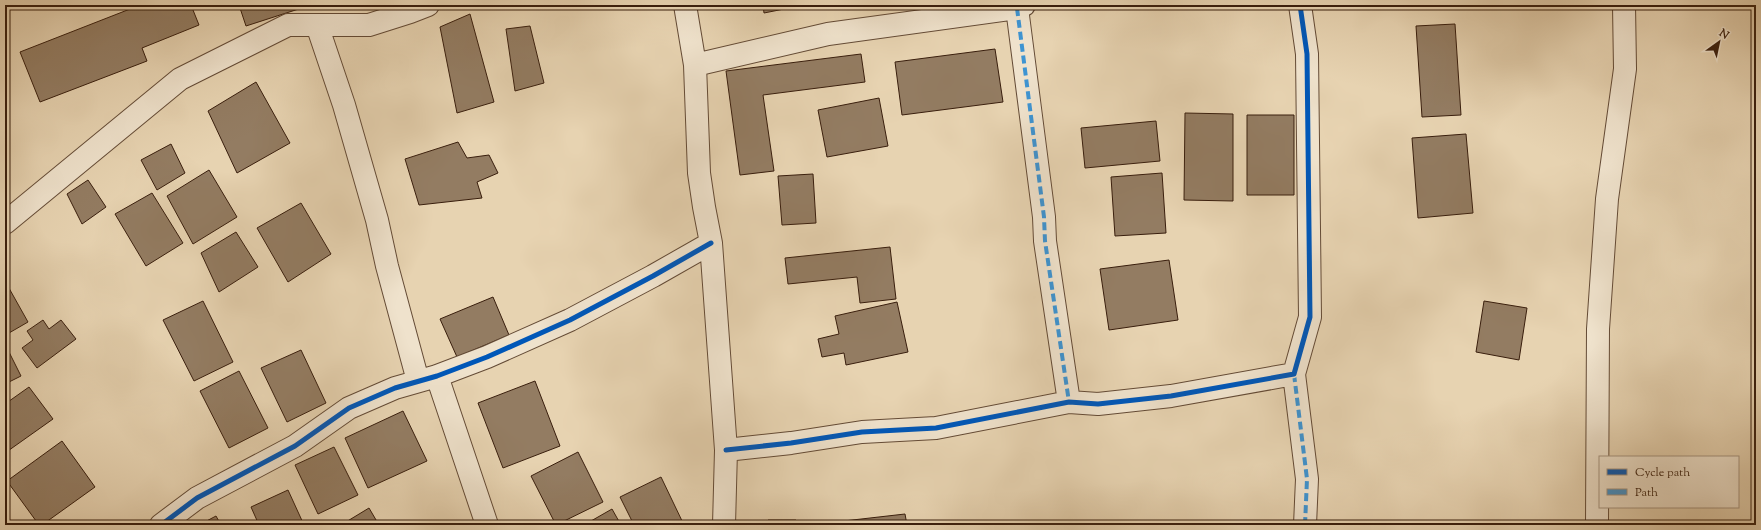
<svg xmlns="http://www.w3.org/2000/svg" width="1761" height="530" viewBox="0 0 1761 530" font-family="'Sorts Mill Goudy',serif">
<rect width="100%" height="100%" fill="#e7d3b1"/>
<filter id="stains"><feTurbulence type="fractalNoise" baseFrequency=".005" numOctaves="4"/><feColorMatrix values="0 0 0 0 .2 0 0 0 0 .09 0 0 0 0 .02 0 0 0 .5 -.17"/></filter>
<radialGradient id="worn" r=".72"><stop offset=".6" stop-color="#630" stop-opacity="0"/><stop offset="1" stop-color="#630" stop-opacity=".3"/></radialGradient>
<path fill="#937c62" stroke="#391e0d" d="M129 5H191L199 25 142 48 147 61 40 102 20 52 130 9Z
M239 5H311L246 26Z
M763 5H804L764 13Z
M470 14 494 102 457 113 440 27Z
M1455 24 1461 115 1422 117 1416 26Z
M530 26 544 83 515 91 506 29Z
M995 49 1003 102 902 115 895 62Z
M861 54 865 82 763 95 774 171 740 175 726 71Z
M256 82 290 143 237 173 208 111Z
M879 98 888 146 827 157 818 110Z
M1185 113 1233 114V201L1184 200Z
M1247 115H1294V195H1247Z
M1156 121 1160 161 1085 168 1081 128Z
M1466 134 1473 213 1418 218 1412 138Z
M458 142 467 158 489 155 498 173 477 182 482 198 419 205 405 159Z
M171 144 185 173 157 190 141 160Z
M209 170 237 217 193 244 167 196Z
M1162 173 1166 233 1115 236 1111 177Z
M813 174 816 223 782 225 778 176Z
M88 180 106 207 82 224 67 194Z
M152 193 183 243 146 266 115 214Z
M301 203 331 254 288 282 257 228Z
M236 232 258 267 219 292 201 253Z
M890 247 896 299 860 303 857 277 788 284 785 258Z
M1169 260 1178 320 1109 330 1100 269Z
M5 281 28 322 9 333 5 325Z
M493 297 509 335 457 357 440 319Z
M203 301 233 362 194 381 163 320Z
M1484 301 1527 308 1519 360 1476 352Z
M897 302 908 352 846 365 844 353 822 357 818 339 839 334 835 316Z
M43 320 49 329 61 320 76 339 37 368 22 348 33 340 27 331Z
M5 344 21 376 5 384Z
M301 350 326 403 287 422 261 368Z
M239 371 268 428 229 448 200 391Z
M535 381 560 446 503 468 478 403Z
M29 387 53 419 5 453V404Z
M403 411 427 461 368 488 345 438Z
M62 441 95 487 42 525H39L7 481Z
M334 447 358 495 318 514 295 465Z
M578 452 603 502 556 525 531 476Z
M661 477 684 525H634L620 497Z
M288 490 304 525H259L251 507Z
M369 508 379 525H341Z
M612 509 621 525H584Z
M905 514 907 525H835V522Z
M216 516 221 525H199Z
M768 520H796V525H768Z"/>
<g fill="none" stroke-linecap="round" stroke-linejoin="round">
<defs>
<path id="street" d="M685 5 695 65 699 173 704 207 711 243 726 450 724 525
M1017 8 1044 217 1045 241 1069 402
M695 65 828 34 1017 8 1024 5
M5 223 180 79 288 25H317
M1294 374 1307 479 1305 525
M437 376 487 525
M418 381 387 266 377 220 344 105 317 25H369L410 12 428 5
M726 450 791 443 862 432 936 428 1069 402 1098 404 1171 396 1294 374 1310 317 1307 54 1300 5
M161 525 197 498 295 446 349 408 395 388 437 376 487 357 570 320 653 276 711 243
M1597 525 1598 329 1607 199 1625 69 1624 5"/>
</defs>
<use href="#street" stroke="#644b36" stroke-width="24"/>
<use href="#street" stroke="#efe2cc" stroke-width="22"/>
<path stroke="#3e94d2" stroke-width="4" stroke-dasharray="8 4" stroke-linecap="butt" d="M1017 8 1044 217 1045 241 1069 402
M1294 374 1307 479 1305 525"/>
<defs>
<path id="cycleway" d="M726 450 791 443 862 432 936 428 1069 402 1098 404 1171 396 1294 374 1310 317 1307 54 1300 5
M161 525 197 498 295 446 349 408 395 388 437 376 487 357 570 320 653 276 711 243"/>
</defs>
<use href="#cycleway" stroke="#efe2cc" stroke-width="8"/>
<use href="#cycleway" stroke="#0057b8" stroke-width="5"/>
</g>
<rect width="1761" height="530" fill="none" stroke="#e7d3b1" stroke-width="20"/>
<rect x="6" y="6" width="1749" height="518" fill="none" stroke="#391e0d" stroke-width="2"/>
<rect x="10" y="10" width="1741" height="510" fill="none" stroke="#391e0d"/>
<rect x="1599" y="456" width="140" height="52" fill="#efe2cc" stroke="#a69480"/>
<rect x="1607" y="469" width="20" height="6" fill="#0057b8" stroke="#a69480"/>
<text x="1635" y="476" font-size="12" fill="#391e0d">Cycle path</text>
<rect x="1607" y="489" width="20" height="6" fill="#3e94d2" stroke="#a69480"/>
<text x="1635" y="496" font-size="12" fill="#391e0d">Path</text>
<g transform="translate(1719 42) rotate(33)" stroke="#efe2cc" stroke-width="3" paint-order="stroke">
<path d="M0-3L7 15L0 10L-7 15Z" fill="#391e0d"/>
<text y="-6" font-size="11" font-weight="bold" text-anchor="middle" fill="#391e0d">N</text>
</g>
<rect width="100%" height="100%" filter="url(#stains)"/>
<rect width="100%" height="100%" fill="url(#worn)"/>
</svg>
